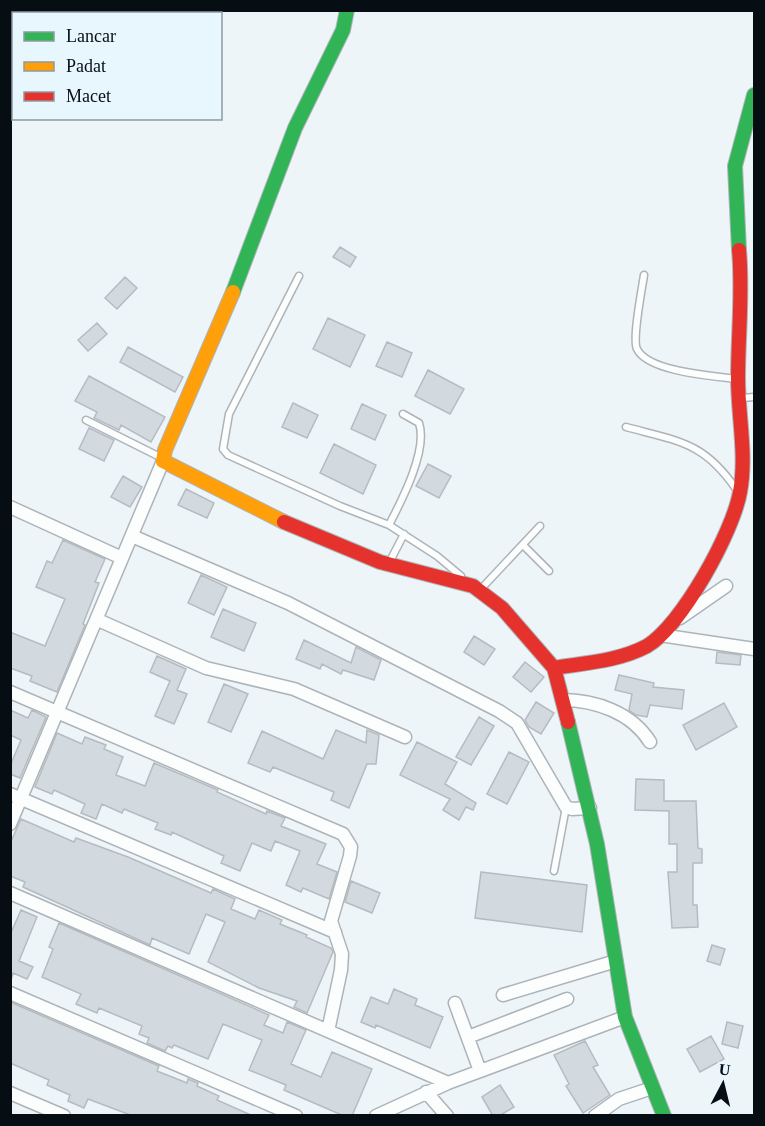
<svg xmlns="http://www.w3.org/2000/svg" width="765" height="1126" viewBox="0 0 765 1126" font-family="'Times New Roman',serif">
<rect width="100%" height="100%" fill="#edf5f9"/>
<path fill="#d3dadf" stroke="#b4bcc1" stroke-width="1.5" d="M340 247 356 257 350 267 333 257Z
M125 277 137 288 117 309 105 298Z
M328 318 365 335 350 367 313 349Z
M97 323 107 334 88 351 78 340Z
M387 342 412 353 402 377 376 366Z
M128 347 183 377 175 392 120 362Z
M428 370 464 389 450 414 415 396Z
M89 376 165 417 151 442 121 425 119 430 94 418 97 412 75 401Z
M293 403 318 415 307 438 282 427Z
M362 404 386 415 375 440 351 429Z
M89 428 114 440 104 461 79 449Z
M334 444 376 465 363 494 320 473Z
M428 464 451 476 439 498 416 486Z
M123 476 142 487 130 507 111 497Z
M186 489 214 503 207 518 178 505Z
M63 540 105 559 95 582 99 583 83 624 85 625 57 692 30 681 32 676 10 668V632L45 646 65 599 36 587 47 561 52 563Z
M201 575 227 587 214 615 188 603Z
M223 609 256 623 244 651 211 637Z
M474 636 495 649 484 665 464 652Z
M304 640 351 663 356 647 381 660 374 680 343 670 341 674 322 664 320 669 296 659Z
M717 652 741 655 740 665 716 663Z
M157 656 186 669 177 690 187 694 174 724 155 716 170 681 150 672Z
M525 662 544 677 531 692 513 677Z
M619 675 654 683 653 687 684 690 682 709 650 705 647 717 636 715 629 710 632 694 615 690Z
M224 684 248 694 231 732 208 722Z
M536 702 554 713 541 734 529 727 525 720Z
M724 703 737 727 696 750 683 725Z
M10 710 28 718 32 710 46 717 20 778 10 774V766L21 740 10 735Z
M479 717 494 726 471 765 456 757Z
M336 730 366 743 367 730 379 735 376 764H367L349 808 331 800 334 792 273 767 270 772 248 763 262 731 323 759Z
M57 733 82 744 85 737 106 745 104 749 123 757 116 775 145 786 154 763 218 790 217 792 266 814 267 811 285 818 281 826 326 844 317 864 337 872 329 899 303 888 301 892 286 885 300 851 275 841 271 851 252 843 240 871 221 863 224 856 172 832 171 835 155 829 158 823 124 809 122 813 102 804 96 819 81 813 85 804 54 790 52 794 35 787Z
M417 742 457 762 445 784 476 803 473 810 466 807 459 820 443 810 450 799 400 775Z
M509 752 529 762 507 804 487 794Z
M636 779 664 780V801H696L698 848 702 849V863H693V905H697L698 927 672 928 668 872H677V844H669V811L635 810Z
M21 819 74 842 76 838 128 857 211 893 213 889 235 899 231 909 255 919 259 910 282 920 280 924 307 935 306 937 331 948 333 952 307 1013 294 1007 297 1001 259 988 208 962 225 922 206 914 189 954 152 938 150 945 23 887 25 882 10 876V844Z
M481 872 587 885 582 932 475 918Z
M351 881 380 893 372 913 345 902Z
M21 910 37 917 19 961 33 967 27 979 13 973 11 980 10 935Z
M59 923 269 1015 264 1025 283 1033 287 1022 306 1030 291 1064 321 1077 332 1052 372 1069 352 1116H344L284 1090 286 1085 249 1070 262 1040 223 1024 208 1059 174 1045 172 1048 168 1046 165 1051 147 1043 149 1038 139 1034 142 1026 99 1008 97 1013 76 1004 81 994 42 977 53 949 49 947Z
M712 945 725 949 720 965 707 961Z
M394 989 417 999 415 1005 443 1017 430 1048 376 1025 375 1028 361 1022 371 997 388 1004Z
M10 1002 159 1066 157 1071 187 1083 188 1079 198 1083 197 1086 219 1096 217 1100 253 1116H133L88 1099 84 1108 68 1101 70 1095 47 1085 49 1080 10 1063Z
M727 1022 743 1026 738 1048 722 1044Z
M711 1036 724 1059 700 1072 687 1049Z
M585 1041 598 1065 593 1067 610 1095 583 1113 566 1086 569 1084 554 1055Z
M500 1085 514 1107 499 1116H493L482 1097Z"/>
<g fill="none" stroke-linecap="round" stroke-linejoin="round">
<defs>
<path id="lane" d="M644 275C642 289 632 339 637 349 648 372 714 376 737 379
M299 276 229 414 223 449 228 455 340 506 389 525 437 556 461 576
M742 398 754 397
M86 420 162 458
M626 427C678 441 704 442 736 489
M389 525C402 500 428 450 419 423L403 414
M523 545 549 571
M389 563 404 534
M480 590 540 526
M554 871 566 807"/>
<path id="street" d="M97 14 100 10
M10 98 14 100
M10 507 122 558
M132 536 288 603 499 711 517 723 566 807 572 809 590 808
M680 618 726 586
M98 620 206 668 294 689 405 737
M660 635 754 649
M10 692 343 834 351 847 350 856 331 921 342 954 341 970 328 1031
M562 700C596 700 632 713 650 742
M10 794 335 932
M10 824 163 461
M10 893 448 1083
M10 993 296 1116
M503 995 616 961
M455 1003 480 1071
M468 1037 567 999
M426 1092 447 1116
M10 1093 64 1116
M376 1116 448 1083 625 1017
M595 1116 619 1099 652 1088"/>
<path id="fast" d="M739 250 735 166 754 95
M233 292 295 128 343 30 347 10
M568 722 597 844 625 1017 664 1116"/>
<path id="slow" d="M233 292 165 450 163 461 284 522"/>
<path id="jam" d="M284 522 380 562 473 586 502 608 554 668 568 722
M554 668C585 663 619 661 647 646 682 625 733 532 740 492 747 455 738 416 738 378 738 335 743 293 739 250"/>
</defs>
<use href="#lane" stroke="#adb4b9" stroke-width="9"/>
<use href="#street" stroke="#adb4b9" stroke-width="15"/>
<use href="#fast" stroke="#adb4b9" stroke-width="16"/>
<use href="#slow" stroke="#adb4b9" stroke-width="16"/>
<use href="#jam" stroke="#adb4b9" stroke-width="16"/>
<use href="#lane" stroke="#fcfefe" stroke-width="6"/>
<use href="#street" stroke="#fcfefe" stroke-width="12"/>
<use href="#fast" stroke="#30b455" stroke-width="14"/>
<use href="#slow" stroke="#ff9f0a" stroke-width="14"/>
<use href="#jam" stroke="#e5322d" stroke-width="14"/>
</g>
<rect width="765" height="1126" fill="none" stroke="#070e13" stroke-width="24"/>
<rect x="12" y="12" width="210" height="108" fill="#e8f6fe" stroke="#8e99a0" stroke-width="1.5"/>
<rect x="24" y="32" width="30" height="9" fill="#30b455" stroke="#8e99a0" stroke-width="1.5"/>
<text x="66" y="42" font-size="18" fill="#070e13">Lancar</text>
<rect x="24" y="62" width="30" height="9" fill="#ff9f0a" stroke="#8e99a0" stroke-width="1.5"/>
<text x="66" y="72" font-size="18" fill="#070e13">Padat</text>
<rect x="24" y="92" width="30" height="9" fill="#e5322d" stroke="#8e99a0" stroke-width="1.5"/>
<text x="66" y="102" font-size="18" fill="#070e13">Macet</text>
<g transform="translate(723 1084) rotate(7)" stroke="#e8f6fe" stroke-width="4.5" paint-order="stroke">
<path d="M0-4.5L10 22L0 15L-10 22Z" fill="#070e13"/>
<text y="-9" font-size="16" font-weight="bold" text-anchor="middle" fill="#070e13">U</text>
</g>
</svg>
